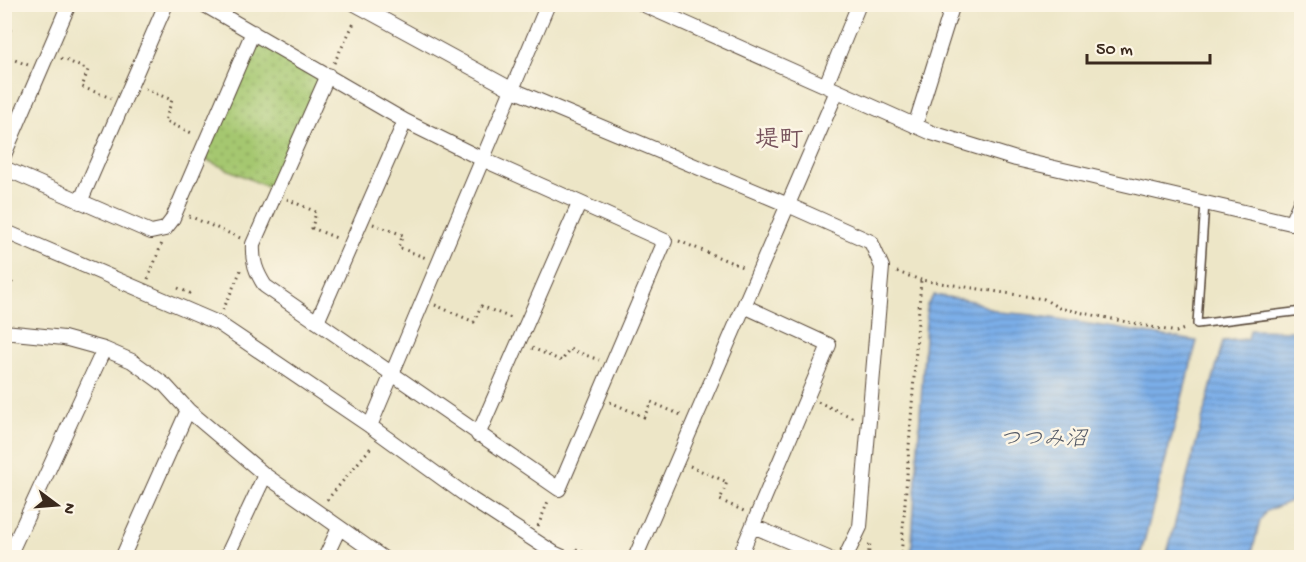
<svg xmlns="http://www.w3.org/2000/svg" width="1306" height="562" viewBox="0 0 1306 562" font-family="'Gochi Hand','Klee One',sans-serif">
<defs>
<pattern id="grass-dots" width="8" height="8" patternUnits="userSpaceOnUse" patternTransform="scale(1.5)"><rect width="8" height="8" fill="#a5c76f"/><path d="M2 2h.1M6 6h.1" fill="none" stroke="#88a25b" stroke-width="1.8" stroke-linecap="round"/></pattern>
<pattern id="water-rules" width="6" height="5" patternUnits="userSpaceOnUse" patternTransform="scale(1.5)"><rect width="6" height="5" fill="#7caee8"/><path d="M0 2.5h6" fill="none" stroke="#678ebb"/></pattern>
</defs>
<rect width="100%" height="100%" fill="#fcf5e5"/>
<filter id="ink" filterUnits="userSpaceOnUse"><feTurbulence type="fractalNoise" baseFrequency=".0167" numOctaves="2"/><feDisplacementMap in="SourceGraphic" scale="12" xChannelSelector="R" yChannelSelector="G"/><feConvolveMatrix kernelMatrix="1 2 1 2 8 2 1 2 1" color-interpolation-filters="sRGB"/></filter>
<filter id="wash" filterUnits="userSpaceOnUse"><feTurbulence type="fractalNoise" baseFrequency=".008" numOctaves="4" result="noise"/><feDisplacementMap in="SourceGraphic" scale="24" xChannelSelector="R" yChannelSelector="G"/><feGaussianBlur stdDeviation="1.35" result="paint"/><feColorMatrix in="noise" values="0 0 0 0 0 0 0 0 0 0 0 0 0 0 0 0 0 1.4 0 .05"/><feComposite in="paint" operator="in"/></filter>
<g filter="url(#wash)">
<rect width="100%" height="100%" fill="#ede6c7"/>
<path fill="url(#grass-dots)" stroke="#707846" stroke-width="1.5" d="M265 44 316 73 318 84 272 189 202 158 251 48Z"/>
<path fill="url(#water-rules)" stroke="#5c6c83" stroke-width="1.5" d="M934 295 973 301 998 312 1033 315 1197 341 1140 557H911L927 305Z
M1250 330 1296 331 1301 333V497L1266 511 1260 521 1251 557H1166L1223 341 1248 339Z"/>
</g>
<g filter="url(#ink)">
<g fill="none" stroke-linecap="round" stroke-linejoin="round">
<defs>
<path id="service" d="M1205 202 1197 324 1302 311"/>
<path id="minor" d="M203 4 405 121 482 159 665 241 559 489 265 286C256 272 252 261 253 244L328 75
M355 4 513 90 788 205 871 242 882 267 860 527 845 558
M642 4 932 133 1016 159 1291 223 1302 198
M826 85 859 4
M915 126 953 4
M4 155 69 4
M4 168 151 232 165 229 172 220 253 32
M80 202 166 4
M4 231 218 323 370 426 471 499 554 553 565 558
M317 322 405 121
M4 332 64 338 104 349 132 361 165 385 188 410 265 475 383 558
M370 426 548 4
M478 435 579 204
M753 526 828 558
M8 558 104 349
M122 558 188 410
M226 558 265 475
M325 558 339 528
M635 558 837 91
M739 558 829 345 744 306"/>
</defs>
<use href="#service" stroke="#564637" stroke-width="10"/>
<use href="#minor" stroke="#564637" stroke-width="16"/>
<path stroke="#564637" stroke-width="3" stroke-dasharray="1.5 4.5" stroke-linecap="butt" d="M4 27 10 30 4 43
M4 56 28 65
M61 58 88 70 82 87 111 98
M334 63 355 21
M145 89 172 100 165 121 194 134
M287 199 316 212 312 228 339 239
M189 216 240 238
M373 224 403 235 398 247 426 258
M679 241 745 268
M897 272 921 280
M4 275 13 280 4 299
M148 279 162 243
M178 288 194 295
M435 305 474 322 481 306 514 319
M223 310 241 270
M532 348 562 361 569 349 599 360
M610 402 644 417 651 402 681 415
M818 402 856 419
M690 466 727 482 720 500 744 511
M327 500 373 445
M538 526 549 499
M576 549 597 558
M868 558 870 542
M901 558 921 280 1044 299 1059 308 1176 332 1187 328"/>
<use href="#service" stroke="#fff" stroke-width="7"/>
<use href="#minor" stroke="#fff" stroke-width="14"/>
</g>
</g>
<g text-anchor="middle" stroke-width="5" stroke-linejoin="round" paint-order="stroke">
<g font-size="22" font-style="italic" fill="#525865" stroke="#fcf5e5">
<text x="1043" y="445">つつみ沼</text>
</g>
<g font-size="24" font-weight="bold" fill="#77535c" stroke="#fcf5e5">
<text x="779" y="146">堤町</text>
</g>
</g>
<rect width="1306" height="562" fill="none" stroke="#fcf5e5" stroke-width="24"/>
<g transform="translate(57 505) rotate(106)" stroke="#fcf5e5" stroke-width="4.5" paint-order="stroke">
<path d="M0-4.5L10 22L0 15L-10 22Z" fill="#3b2a1e"/>
<text y="-9" font-size="16" font-weight="bold" text-anchor="middle" fill="#3b2a1e">N</text>
</g>
<path d="M1087 54v9h123v-9" fill="none" stroke="#3b2a1e" stroke-width="3"/>
<text x="1096" y="54" font-size="18" fill="#3b2a1e" stroke="#fcf5e5" stroke-width="4.5" paint-order="stroke">50 m</text>
</svg>
